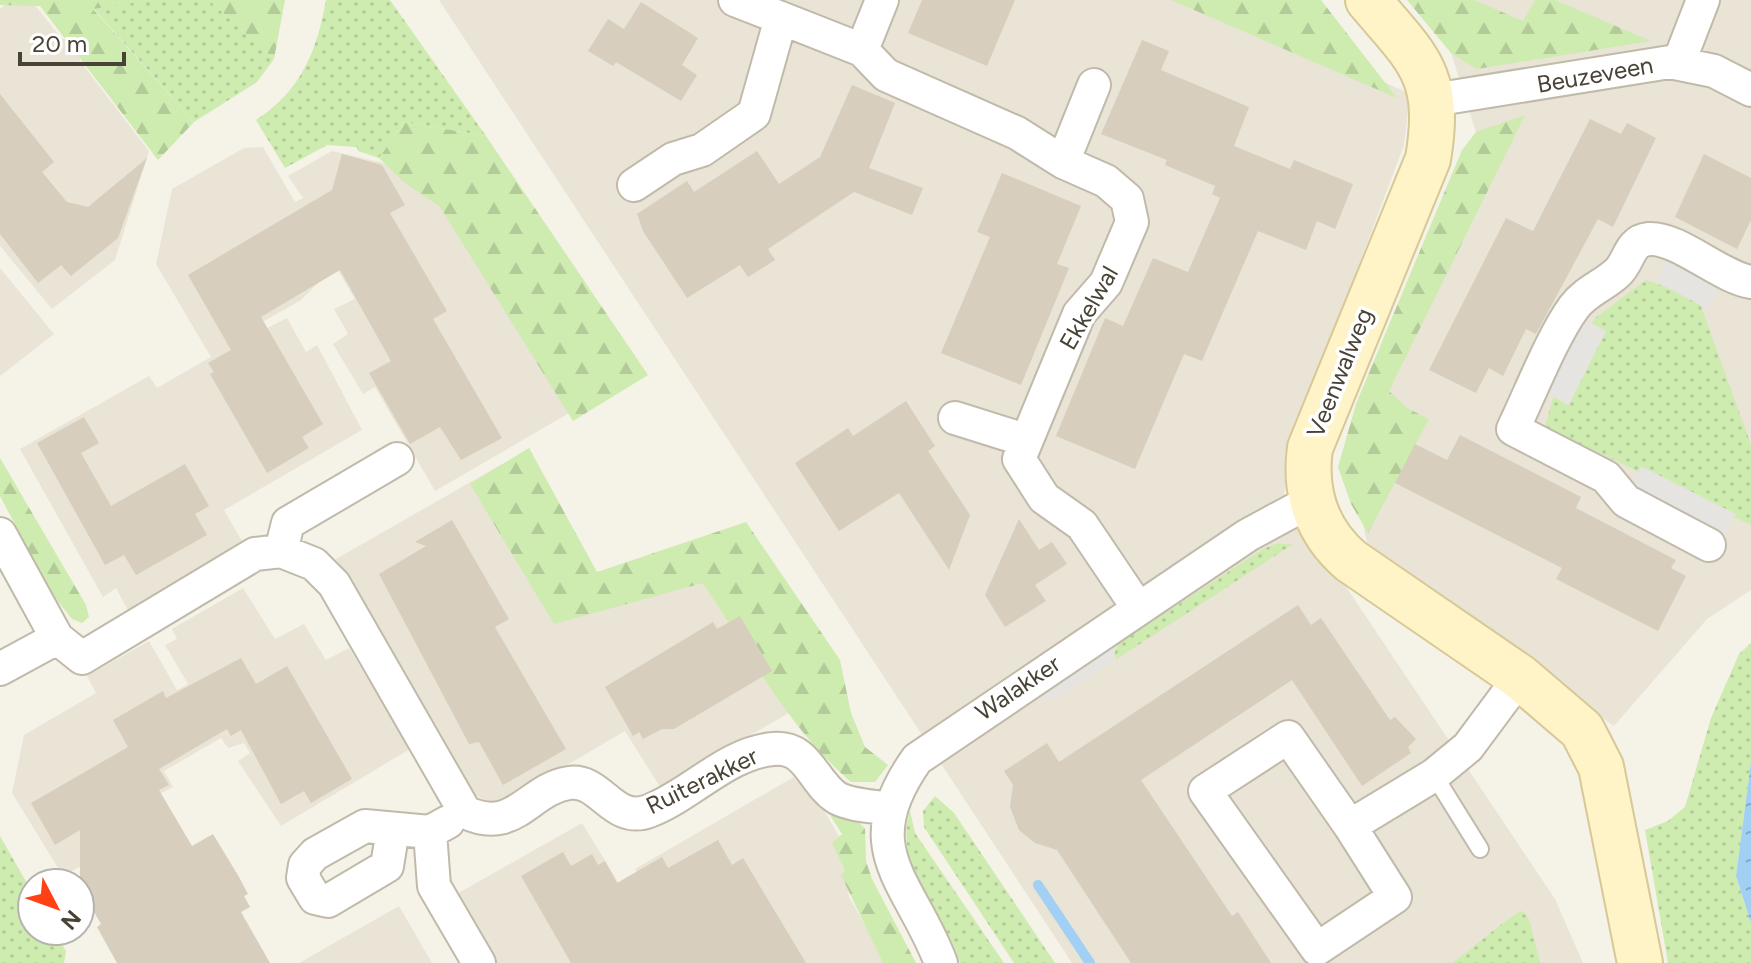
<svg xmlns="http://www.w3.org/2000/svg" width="1751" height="963" viewBox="0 0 1751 963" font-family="Figtree,sans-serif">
<defs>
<pattern id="grass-dots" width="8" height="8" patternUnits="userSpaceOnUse" patternTransform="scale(2)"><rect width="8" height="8" fill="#ceebb0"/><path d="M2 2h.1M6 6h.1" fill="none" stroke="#b2cb98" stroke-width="1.8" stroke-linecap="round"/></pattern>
<pattern id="forest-firs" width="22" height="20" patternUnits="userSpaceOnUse" patternTransform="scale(2)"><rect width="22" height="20" fill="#ceebb0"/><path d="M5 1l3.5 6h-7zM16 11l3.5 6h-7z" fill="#b2cb98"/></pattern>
<pattern id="water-ripples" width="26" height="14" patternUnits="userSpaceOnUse" patternTransform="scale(2)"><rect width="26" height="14" fill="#a2d0f4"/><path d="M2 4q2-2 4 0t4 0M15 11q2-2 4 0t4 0" fill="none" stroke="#86aac6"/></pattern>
</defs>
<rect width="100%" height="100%" fill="#f5f2e8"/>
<path fill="#e9e4d6" d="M11 0H31L61 38 72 41 80 54V61L149 151 115 260 52 309 0 246V9Z
M439 0H1206L1410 94 1404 145 1294 437 1284 494 1555 899 1583 963H1072Z
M1414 0H1751V590L1707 619 1614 726 1368 547 1348 456 1481 148 1447 40Z
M263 147 295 202 303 198 288 176 332 151 453 179 583 405 435 491 375 387 363 394 333 344 348 334 334 309 355 299 333 262 323 264 317 284 301 300 229 341 231 347 287 318 306 352 317 345 362 430 224 510 246 548 130 614 116 588 103 597 20 449 149 376 157 388 211 357 156 264 172 189 244 148Z
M0 268 54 334 0 376Z
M502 464 588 606 699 543 796 709 660 787 625 731 511 798 490 803 472 793 336 559Z
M243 588 275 639 304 624 326 660 349 648 410 749 281 826 238 761 250 753 244 743 228 748 221 738 164 771 173 787 157 795 168 816 63 876 12 793 24 735 96 693 87 676 149 641 177 690 188 684 165 645 177 639 172 629Z
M794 777 816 796 841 840 849 897 886 963H703L671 933 635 869Z
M582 823 620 885 676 963H495L455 895Z
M399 906 432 963H299Z"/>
<path fill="url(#grass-dots)" d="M152 0H209L274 59 257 82 194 122 93 8Z
M326 0H390L486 136 404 122 379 158 358 151 357 147 327 145 285 168 256 120C301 91 317 51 326 0Z
M1646 280 1698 298 1751 445V525L1545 427 1554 394 1595 318Z
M1276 544H1293L1117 659 1114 654 1118 644 1263 549Z
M1751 643V762L1736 876 1751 923V963H1668L1645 830 1668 821 1685 807 1711 718 1739 654Z
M935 796 954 813 1055 963H1014L924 827 923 811Z
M910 811 915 833 1004 963H960C945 910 892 869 910 811Z
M0 836 32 892V931H54L66 951 64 963H0Z
M1522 911 1529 919 1540 963H1452C1466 954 1514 912 1522 911Z"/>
<path fill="url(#forest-firs)" d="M0 0H152L93 9 194 122 158 160 40 6 0 5Z
M209 0H285L274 59Z
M1171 0H1321L1397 98Z
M1407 0H1474L1523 21 1535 0H1555L1651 41 1477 69 1451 53Z
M1525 115 1389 391 1407 408 1429 419 1368 533 1351 504 1338 467 1356 404 1462 150 1476 132Z
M404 122 486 136 648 375 573 421 440 207 404 182 379 158Z
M529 448 597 572 746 522 840 660 851 713 865 747 888 765 875 782H851C788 728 748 651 703 583L554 624 470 484Z
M0 458 86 605 89 617 82 623 72 619 52 594 0 496Z
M830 815 857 820 865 829 866 861 872 879 916 963H883L841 875 845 870 832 843 842 834Z"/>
<path fill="#e6e4e0" d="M1667 259 1720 287 1708 309 1656 282Z
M1583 319 1606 331 1569 405 1545 393Z
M1641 466 1736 514 1724 536 1630 488Z
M1117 645 1111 662 1055 699H1034Z"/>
<path fill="url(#water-ripples)" d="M1751 762V923L1736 876Z"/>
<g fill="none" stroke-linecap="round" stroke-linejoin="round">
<path stroke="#a2d0f4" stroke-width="10" d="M1038 885 1090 963"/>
</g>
<path fill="#d7cebd" d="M922 0H1015L987 66 908 33Z
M641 2 698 38 682 65 697 75 681 101 616 62 613 66 588 51 608 19 624 29Z
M1142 40 1169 51 1161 70 1249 107 1234 146 1290 169 1294 160 1353 184 1335 229 1317 221 1306 250 1258 231 1202 361 1184 354 1135 469 1056 436 1105 318 1123 326 1153 258 1188 272 1220 198 1212 194 1215 186 1165 165 1167 160 1101 134Z
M852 85 895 103 869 168 923 188 912 215 854 192 768 249 775 260 748 277 740 265 687 298 643 231 637 214 687 181 694 192 757 151 779 184 820 157Z
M0 94 54 162 42 172 67 202 88 207 147 158 118 238 71 276 61 265 38 283 0 234Z
M1590 119 1621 134 1627 123 1656 138 1613 227 1598 219 1536 334 1526 329 1503 376 1489 368 1476 393 1429 370 1506 218 1533 231Z
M342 154 382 165 405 205 390 213 447 311 433 319 502 438 461 460 440 427 410 444 369 373 391 361 340 270 261 317 323 424 302 437 309 448 267 473 210 374 214 372 208 363 231 350 188 275 332 190Z
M1704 154 1751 178V220L1737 249 1675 217Z
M1002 173 1081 206 1057 264 1069 268 1021 385 941 353 990 237 977 232Z
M906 401 935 446 928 451 970 515 949 570 899 493 839 531 795 463 848 428 853 436Z
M84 417 99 443 81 453 111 506 185 464 209 506 195 514 207 535 136 575 124 555 105 565 37 443Z
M1460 435 1581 497 1576 508 1676 560 1671 568 1686 576 1658 631 1556 579 1562 568 1395 483 1415 444 1447 460Z
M1019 519 1039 550 1052 542 1067 564 1035 585 1046 601 1005 627 985 595Z
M452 520 509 619 495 627 566 749 503 785 479 742 469 744 379 574 426 546 415 542Z
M1298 605 1311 625 1321 618 1390 720 1395 717 1416 739 1408 747 1411 753 1362 786 1292 680 1141 780 1232 916 1238 912 1271 963H1131L1057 850 1035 843 1019 830 1010 807 1013 785 1004 771 1047 743 1059 762Z
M740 616 772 671 674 729H662L643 739 639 732 633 736 605 687 713 622 717 629Z
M241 658 256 684 287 666 352 779 311 803 304 791 281 804 241 730 231 736 227 729 159 769 169 785 159 790 192 846 213 834 239 877 248 894 244 896 250 907 241 912 270 963H117L97 927 101 924 80 888V830L55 845 31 803 128 747 113 720 163 691 166 698Z
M718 840 732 865 743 858 806 963H571L521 876 563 852 571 866 592 854 598 865 605 861 617 883 662 857 668 868Z"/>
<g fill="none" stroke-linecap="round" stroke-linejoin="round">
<defs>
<path id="lane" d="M1434 775 1480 849"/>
<path id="street" d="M735 0 862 50 886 75 1017 133 1063 162 1106 181 1127 199 1132 222 1106 283 1079 314 1019 459 1044 498 1082 525 1138 608
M862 50 882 0
M1679 62 1703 0
M1433 100 1670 62 1714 71 1751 90
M1063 162 1094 85
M634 185 673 159 702 150 754 114 781 18
M955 418 1025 440
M0 534 57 638 82 658 255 554 281 551 288 523 397 459
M1709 545 1626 501 1606 477 1513 429C1530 394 1552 337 1574 307 1586 291 1603 286 1617 273 1630 262 1628 241 1649 239 1678 237 1720 277 1751 282
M281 551 314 564 334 584 465 812C515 836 528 789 569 783 601 778 613 825 649 811 691 795 727 753 773 749 808 745 813 783 837 798 852 806 874 806 891 809
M0 669 57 638
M448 822 430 832 434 886 479 963
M1350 826 1395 897 1317 949 1205 791 1288 737 1350 826 1434 775 1468 747 1520 677
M393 829 387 866 328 901 315 898 303 878 305 865 315 854 365 826 430 832
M941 963C911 882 852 850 917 759L1248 535 1311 501"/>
<path id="secondary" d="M1368 0C1419 60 1442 75 1428 159L1310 448C1304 492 1316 531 1351 561L1520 677 1582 730 1601 767 1640 963"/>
</defs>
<use href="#lane" stroke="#c1baaa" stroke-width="20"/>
<use href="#street" stroke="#c1baaa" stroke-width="36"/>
<use href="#secondary" stroke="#d7c896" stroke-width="48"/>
<use href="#lane" stroke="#fff" stroke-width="16"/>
<use href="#street" stroke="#fff" stroke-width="32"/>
<use href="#secondary" stroke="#fff4c8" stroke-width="44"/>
</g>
<g text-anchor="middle" stroke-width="7" stroke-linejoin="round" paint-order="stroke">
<g font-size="24" fill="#494236" stroke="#fff">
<text transform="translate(1595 75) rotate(-10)" y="8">Beuzeveen</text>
<text transform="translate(1089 308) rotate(-60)" y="8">Ekkelwal</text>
<text transform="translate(1340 373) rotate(-68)" y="8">Veenwalweg</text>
<text transform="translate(1018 688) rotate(-34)" y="8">Walakker</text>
<text transform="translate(702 781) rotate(-26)" y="8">Ruiterakker</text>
</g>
</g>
<g transform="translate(56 907) rotate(131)"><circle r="38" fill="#ffffff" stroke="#b6b3af" stroke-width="2"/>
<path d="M0-6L14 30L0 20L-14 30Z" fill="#ff4115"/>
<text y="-12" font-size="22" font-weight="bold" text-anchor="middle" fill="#494236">N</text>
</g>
<path d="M20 52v12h104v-12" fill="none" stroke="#494236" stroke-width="4"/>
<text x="32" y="52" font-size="24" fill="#494236" stroke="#ffffff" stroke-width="6" paint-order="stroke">20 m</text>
</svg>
